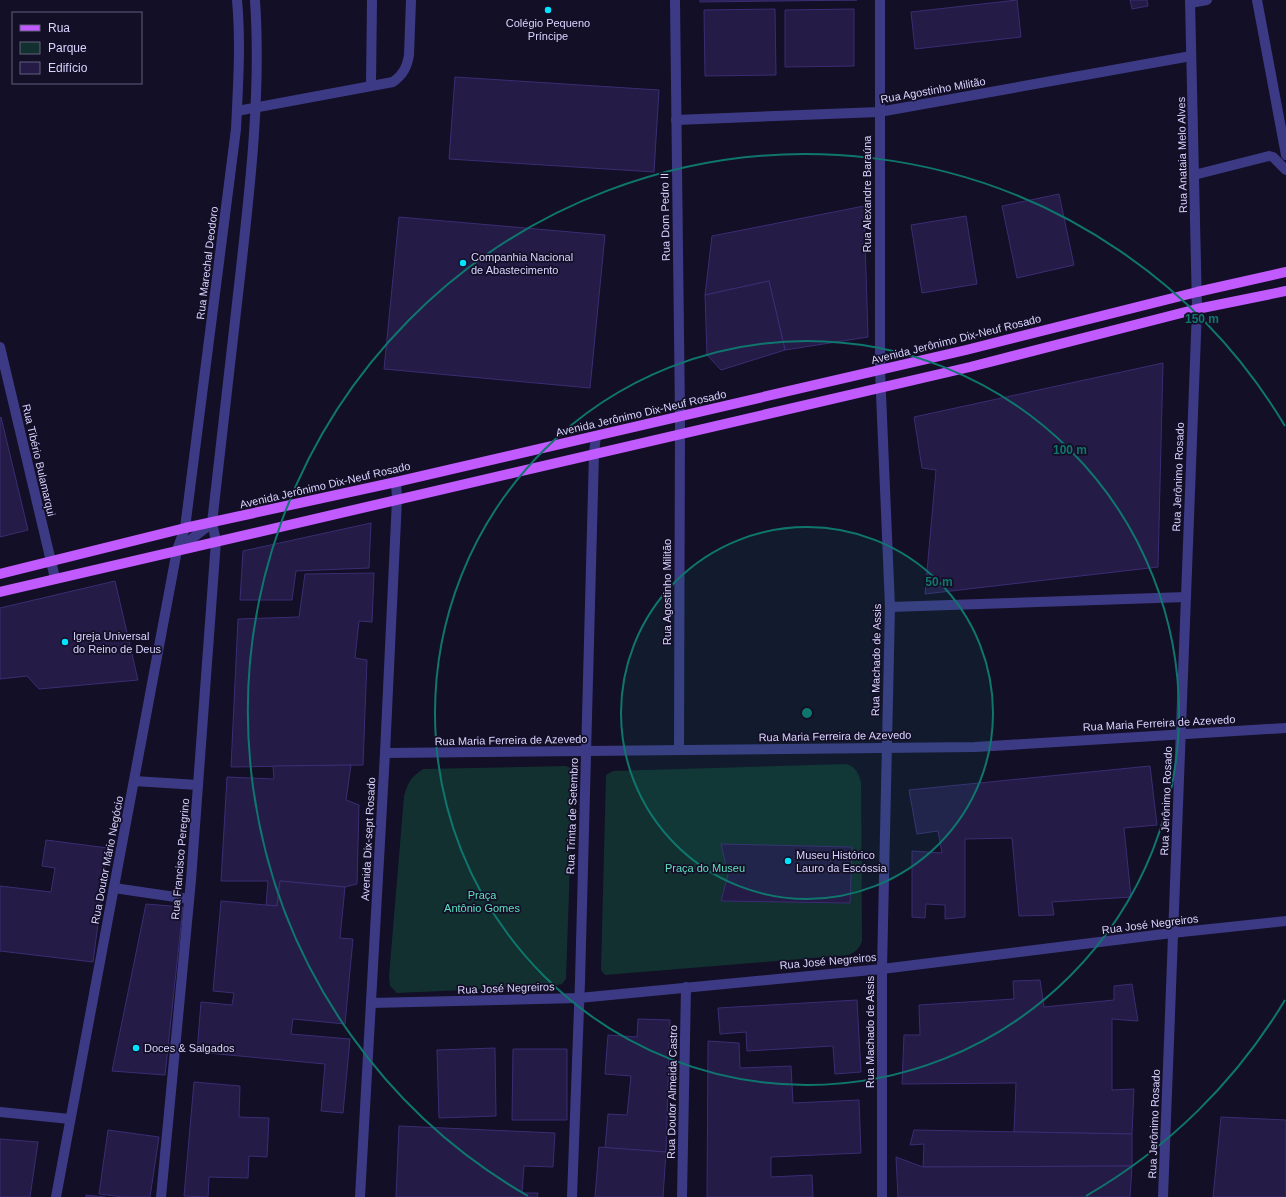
<svg xmlns="http://www.w3.org/2000/svg" width="1286" height="1197" viewBox="0 0 1286 1197" font-family="Helvetica,sans-serif">
  <style>
    .green { fill: #12302f }
    .building { fill: #241b47; stroke: #3b2d73 }
    .lines { fill: none; stroke-linecap: round; stroke-linejoin: round }
    .minor { stroke: #3d3a85; stroke-width: 10 }
    .major { stroke: #c25bff; stroke-width: 10 }
    .ring { fill: none; stroke: #0f766e; stroke-width: 2 }
    .poi-dot { fill: #00e5ff; stroke: #130f26; stroke-width: 1.5 }
    .labels { text-anchor: middle; dominant-baseline: central; stroke-width: 3.5; stroke-linejoin: round; paint-order: stroke }
    .poi-label { font-size: 11px; fill: #d9d4ff; stroke: #130f26; text-anchor: start }
    .street-label { font-size: 11px; fill: #d9d4ff; stroke: #130f26 }
    .park-label { font-size: 11px; fill: #5fe0c0; stroke: #130f26 }
    .centre { fill: #0f766e; stroke: #130f26; stroke-width: 2 }
    .ring-label { font-size: 12px; text-anchor: middle; font-weight: bold; fill: #0f766e; stroke: #130f26; stroke-width: 3.5; stroke-linejoin: round; paint-order: stroke }
  </style>
  <rect width="100%" height="100%" fill="#130f26"/>
  <g class="green">
    <path d="M846 764C856 767 858 772 861 782L862 941C860 948 855 952 849 955L605 975 601 970 606 775 613 771Z"/>
    <path d="M566 766 572 769 573 776 566 979 562 984 553 986 397 993 390 986 389 976 404 796C408 782 411 777 423 769Z"/>
  </g>
  <g class="building">
    <polygon points="700,0 857,0 700,2"/>
    <polygon points="1017,0 1021,37 915,49 911,12"/>
    <polygon points="1130,0 1147,0 1148,6 1132,9"/>
    <polygon points="775,9 776,75 705,76 704,10"/>
    <polygon points="854,9 854,66 785,67 785,10"/>
    <polygon points="455,77 659,90 654,172 449,159"/>
    <polygon points="1059,194 1074,265 1017,278 1002,206"/>
    <polygon points="864,206 868,337 785,350 769,281 705,295 712,236"/>
    <polygon points="966,216 977,284 922,293 911,225"/>
    <polygon points="399,217 605,235 590,388 384,369"/>
    <polygon points="769,281 785,350 721,370 707,355 705,295"/>
    <polygon points="1163,363 1158,567 925,594 936,470 922,468 914,417"/>
    <polygon points="1,417 28,530 0,537 0,418"/>
    <polygon points="371,523 369,568 296,571 292,600 240,600 243,551"/>
    <polygon points="374,573 372,622 359,621 355,658 367,660 363,765 231,767 238,619 299,617 305,574"/>
    <polygon points="115,581 138,680 39,689 27,676 0,679 0,608"/>
    <polygon points="351,765 346,800 359,805 357,884 345,887 280,881 277,906 266,905 268,881 221,881 227,777 274,779 273,766"/>
    <polygon points="1150,766 1157,825 1124,828 1131,897 1052,902 1054,915 1019,916 1012,838 965,839 965,917 945,919 945,905 926,904 925,918 912,917 912,851 942,853 938,831 917,834 909,790"/>
    <polygon points="46,840 108,848 93,962 0,951 0,886 51,892 55,868 42,866"/>
    <polygon points="721,844 852,847 850,903 721,901 728,875"/>
    <polygon points="280,881 345,887 340,938 353,939 345,1024 293,1019 291,1034 350,1039 343,1113 321,1111 325,1064 197,1052 201,1002 232,1005 234,993 213,991 221,901 277,906"/>
    <polygon points="146,904 183,907 165,1075 112,1071"/>
    <polygon points="1040,980 1044,1007 1114,1000 1114,986 1132,984 1138,1021 1112,1019 1112,1090 1134,1089 1132,1134 1014,1132 1016,1083 902,1084 904,1035 920,1035 919,1005 1014,999 1013,981"/>
    <polygon points="857,1000 861,1072 835,1074 833,1046 747,1051 746,1032 720,1034 718,1008"/>
    <polygon points="638,1019 670,1020 666,1152 605,1148 608,1114 627,1115 631,1076 605,1074 608,1035 637,1037"/>
    <polygon points="708,1041 739,1043 740,1068 791,1066 793,1103 859,1100 861,1153 771,1157 771,1177 812,1175 813,1197 707,1197"/>
    <polygon points="495,1048 496,1116 439,1118 437,1050"/>
    <polygon points="513,1049 567,1049 567,1120 512,1120"/>
    <polygon points="194,1082 240,1086 239,1117 269,1118 267,1157 249,1156 248,1178 209,1177 208,1197 184,1196"/>
    <polygon points="1221,1117 1286,1120 1286,1197 1213,1197"/>
    <polygon points="399,1126 555,1133 553,1167 524,1166 522,1193 538,1193 537,1197 396,1197"/>
    <polygon points="108,1130 159,1137 150,1197 123,1197 99,1194"/>
    <polygon points="914,1130 1132,1134 1132,1166 923,1167 924,1144 910,1145"/>
    <polygon points="0,1139 38,1142 30,1197 0,1197"/>
    <polygon points="599,1147 666,1152 663,1197 595,1197"/>
    <polygon points="896,1157 923,1167 1132,1166 1130,1197 898,1197"/>
    <polygon points="86,1195 105,1197 86,1197"/>
  </g>
  <g class="lines">
    <g class="minor">
      <polyline points="675,0 680,416 679,750"/>
      <polyline points="880,0 880,370 890,607 882,969 882,1197"/>
      <polyline points="1257,0 1286,155"/>
      <polyline points="1190,3 1207,0"/>
      <polyline points="371,85 372,0"/>
      <path d="M237 111 393 82C403 75 407 67 409 55L411 0"/>
      <polyline points="676,120 879,112 1191,56"/>
      <polyline points="1194,175 1269,156 1273,157 1286,170"/>
      <polyline points="0,347 55,578"/>
      <polyline points="177,550 212,523"/>
      <polyline points="890,607 1186,597"/>
      <polyline points="385,753 975,747 1286,728"/>
      <polyline points="134,781 198,785"/>
      <polyline points="114,888 189,899"/>
      <polyline points="371,1003 579,998 882,969 1172,933 1286,921"/>
      <polyline points="0,1112 70,1119"/>
      <path d="M56 1197 177 550 185 528 236 129C238 86 241 43 237 0"/>
      <path d="M161 1197 191 880 216 541 212 523C222 438 231 353 241 268 251 179 261 89 255 0"/>
      <polyline points="360,1197 385,753 397,499 396,482"/>
      <polyline points="572,1197 580,981 594,453 596,436"/>
      <polyline points="682,1197 686,987"/>
      <polyline points="1163,1197 1197,309 1190,0"/>
    </g>
    <g class="major">
      <polyline points="0,574 185,528 396,482 966,350 1197,292 1286,272"/>
      <polyline points="0,592 970,367 1197,309 1286,291"/>
    </g>
  </g>
  <circle cx="807" cy="713" r="186" fill="#0f766e" fill-opacity=".12"/>
  <g class="ring">
    <circle cx="807" cy="713" r="186"/>
    <circle cx="807" cy="713" r="372"/>
    <path d="M1285 1000A558 558 0 0 1 1086 1196M528 1196A558 558 0 1 1 1285 426"/>
  </g>
  <g class="poi-dot">
    <circle cx="548" cy="10" r="4"/>
    <circle cx="463" cy="263" r="4"/>
    <circle cx="65" cy="642" r="4"/>
    <circle cx="788" cy="861" r="4"/>
    <circle cx="136" cy="1048" r="4"/>
  </g>
  <g class="labels">
    <g class="poi-label">
      <text x="548" y="23" text-anchor="middle">Colégio Pequeno<tspan x="548" dy="13">Príncipe</tspan></text>
      <text x="471" y="257">Companhia Nacional<tspan x="471" dy="13">de Abastecimento</tspan></text>
      <text x="73" y="636">Igreja Universal<tspan x="73" dy="13">do Reino de Deus</tspan></text>
      <text x="796" y="855">Museu Histórico<tspan x="796" dy="13">Lauro da Escóssia</tspan></text>
      <text x="144" y="1048">Doces &amp; Salgados</text>
    </g>
    <g class="street-label">
      <text transform="translate(933 90) rotate(-10)">Rua Agostinho Militão</text>
      <text transform="translate(1182 155) rotate(-91)">Rua Anataia Melo Alves</text>
      <text transform="translate(867 194) rotate(-90)">Rua Alexandre Baraúna</text>
      <text transform="translate(665 217) rotate(-91)">Rua Dom Pedro II</text>
      <text transform="translate(207 263) rotate(-83)">Rua Marechal Deodoro</text>
      <text transform="translate(956 339) rotate(-14)">Avenida Jerônimo Dix-Neuf Rosado</text>
      <text transform="translate(641 413) rotate(-13)">Avenida Jerônimo Dix-Neuf Rosado</text>
      <text transform="translate(39 460) rotate(77)">Rua Tibério Bulamarqui</text>
      <text transform="translate(1178 477) rotate(-88)">Rua Jerônimo Rosado</text>
      <text transform="translate(325 485) rotate(-13)">Avenida Jerônimo Dix-Neuf Rosado</text>
      <text transform="translate(667 592) rotate(-90)">Rua Agostinho Militão</text>
      <text transform="translate(876 660) rotate(-89)">Rua Machado de Assis</text>
      <text transform="translate(1159 723) rotate(-3)">Rua Maria Ferreira de Azevedo</text>
      <text transform="translate(835 736) rotate(-1)">Rua Maria Ferreira de Azevedo</text>
      <text transform="translate(511 740) rotate(-1)">Rua Maria Ferreira de Azevedo</text>
      <text transform="translate(1166 801) rotate(-88)">Rua Jerônimo Rosado</text>
      <text transform="translate(572 816) rotate(-88)">Rua Trinta de Setembro</text>
      <text transform="translate(368 839) rotate(-87)">Avenida Dix-sept Rosado</text>
      <text transform="translate(180 859) rotate(-85)">Rua Francisco Peregrino</text>
      <text transform="translate(107 860) rotate(-79)">Rua Doutor Mário Negócio</text>
      <text transform="translate(1150 924) rotate(-7)">Rua José Negreiros</text>
      <text transform="translate(828 961) rotate(-5)">Rua José Negreiros</text>
      <text transform="translate(506 988) rotate(-2)">Rua José Negreiros</text>
      <text transform="translate(870 1032) rotate(-90)">Rua Machado de Assis</text>
      <text transform="translate(672 1092) rotate(-89)">Rua Doutor Almeida Castro</text>
      <text transform="translate(1154 1124) rotate(-88)">Rua Jerônimo Rosado</text>
    </g>
    <g class="park-label">
      <text x="705" y="868">Praça do Museu</text>
      <text x="482" y="895">Praça<tspan x="482" dy="13">Antônio Gomes</tspan></text>
    </g>
  </g>
  <circle cx="807" cy="713" r="6" class="centre"/>
  <g class="ring-label">
    <text x="1202" y="323">150 m</text>
    <text x="1070" y="454">100 m</text>
    <text x="939" y="586">50 m</text>
  </g>
  <rect x="12" y="12" width="130" height="72" fill="#130f26" stroke="#625e7d"/>
  <rect x="20" y="25" width="20" height="6" fill="#c25bff" stroke="#625e7d"/>
  <text x="48" y="32" font-size="12" fill="#d9d4ff">Rua</text>
  <rect x="20" y="42" width="20" height="12" fill="#12302f" stroke="#625e7d"/>
  <text x="48" y="52" font-size="12" fill="#d9d4ff">Parque</text>
  <rect x="20" y="62" width="20" height="12" fill="#241b47" stroke="#625e7d"/>
  <text x="48" y="72" font-size="12" fill="#d9d4ff">Edifício</text>
</svg>
